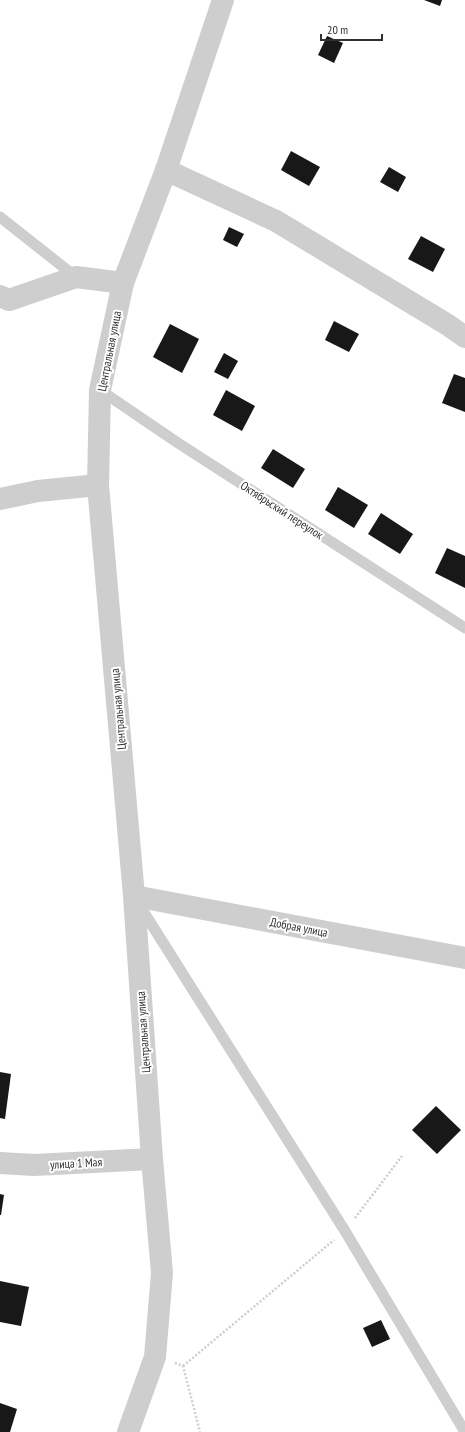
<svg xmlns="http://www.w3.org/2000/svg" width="465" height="1432" viewBox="0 0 465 1432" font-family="'PT Sans Narrow',sans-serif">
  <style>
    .building { fill: #181818 }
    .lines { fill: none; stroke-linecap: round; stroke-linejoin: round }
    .path { stroke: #cecece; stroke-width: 2.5; stroke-dasharray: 2 2; stroke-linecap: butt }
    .service { stroke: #cecece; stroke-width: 11 }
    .minor { stroke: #cecece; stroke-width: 22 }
    .tertiary { stroke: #cecece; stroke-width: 22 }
    .labels { text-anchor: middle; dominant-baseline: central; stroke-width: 4; stroke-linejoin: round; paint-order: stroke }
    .street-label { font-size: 12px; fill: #313131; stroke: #fff }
  </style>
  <rect width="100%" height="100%" fill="#fff"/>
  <g class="building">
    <polygon points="424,0 442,0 440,6"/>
    <polygon points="327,36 343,43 334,63 318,55"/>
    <polygon points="291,151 320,167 309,186 281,170"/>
    <polygon points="389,167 406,177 398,192 380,182"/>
    <polygon points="229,227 244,234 237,247 223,240"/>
    <polygon points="421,236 445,249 433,272 408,259"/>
    <polygon points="334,321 359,334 349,352 325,340"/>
    <polygon points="170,324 199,339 182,373 153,357"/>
    <polygon points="224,353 238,361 228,379 214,372"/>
    <polygon points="454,374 465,378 465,412 442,403"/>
    <polygon points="226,390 255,406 242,431 213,415"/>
    <polygon points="273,449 305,469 293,488 261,468"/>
    <polygon points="338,487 368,505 354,528 325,510"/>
    <polygon points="381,513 413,534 400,554 368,534"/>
    <polygon points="447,548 465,556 465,588 435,573"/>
    <polygon points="0,1072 11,1074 5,1119 0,1118"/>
    <polygon points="436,1106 461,1130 437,1154 412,1130"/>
    <polygon points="0,1194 4,1195 1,1215 0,1215"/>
    <polygon points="0,1281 29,1287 21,1326 0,1322"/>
    <polygon points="381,1320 390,1339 372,1347 363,1328"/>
    <polygon points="0,1403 17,1409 10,1432 0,1432"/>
  </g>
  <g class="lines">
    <g class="path">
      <polyline points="355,1218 402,1156"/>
      <polyline points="175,1363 183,1366 200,1432"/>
      <polyline points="183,1366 334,1240"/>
    </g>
    <g class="service">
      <polyline points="0,217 76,277"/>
      <polyline points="100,390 178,443 465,628"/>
      <polyline points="138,903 345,1231 465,1432"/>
    </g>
    <g class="minor">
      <polyline points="166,170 276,221 448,325 465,337"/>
      <polyline points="0,296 9,300 76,277 123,283"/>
      <polyline points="0,499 38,491 98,485"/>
      <polyline points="134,896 465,958"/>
      <polyline points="0,1163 34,1165 152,1159"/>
    </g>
    <polyline class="tertiary" points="128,1432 155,1357 162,1273 152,1159 134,896 98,485 100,390 123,283 166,170 223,0"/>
  </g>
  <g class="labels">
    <g class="street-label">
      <text transform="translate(109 351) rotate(-79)">Центральная улица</text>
      <text transform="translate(282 510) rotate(33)">Октябрьский переулок</text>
      <text transform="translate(118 709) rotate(-95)">Центральная улица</text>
      <text transform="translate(299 927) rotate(11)">Добрая улица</text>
      <text transform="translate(143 1032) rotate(-94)">Центральная улица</text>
      <text transform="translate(76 1163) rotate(-3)">улица 1 Мая</text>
    </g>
  </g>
  <path d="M321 34v6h61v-6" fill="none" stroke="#313131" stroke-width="2"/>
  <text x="327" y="34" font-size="12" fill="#313131" stroke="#ffffff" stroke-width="3" paint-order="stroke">20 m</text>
</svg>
